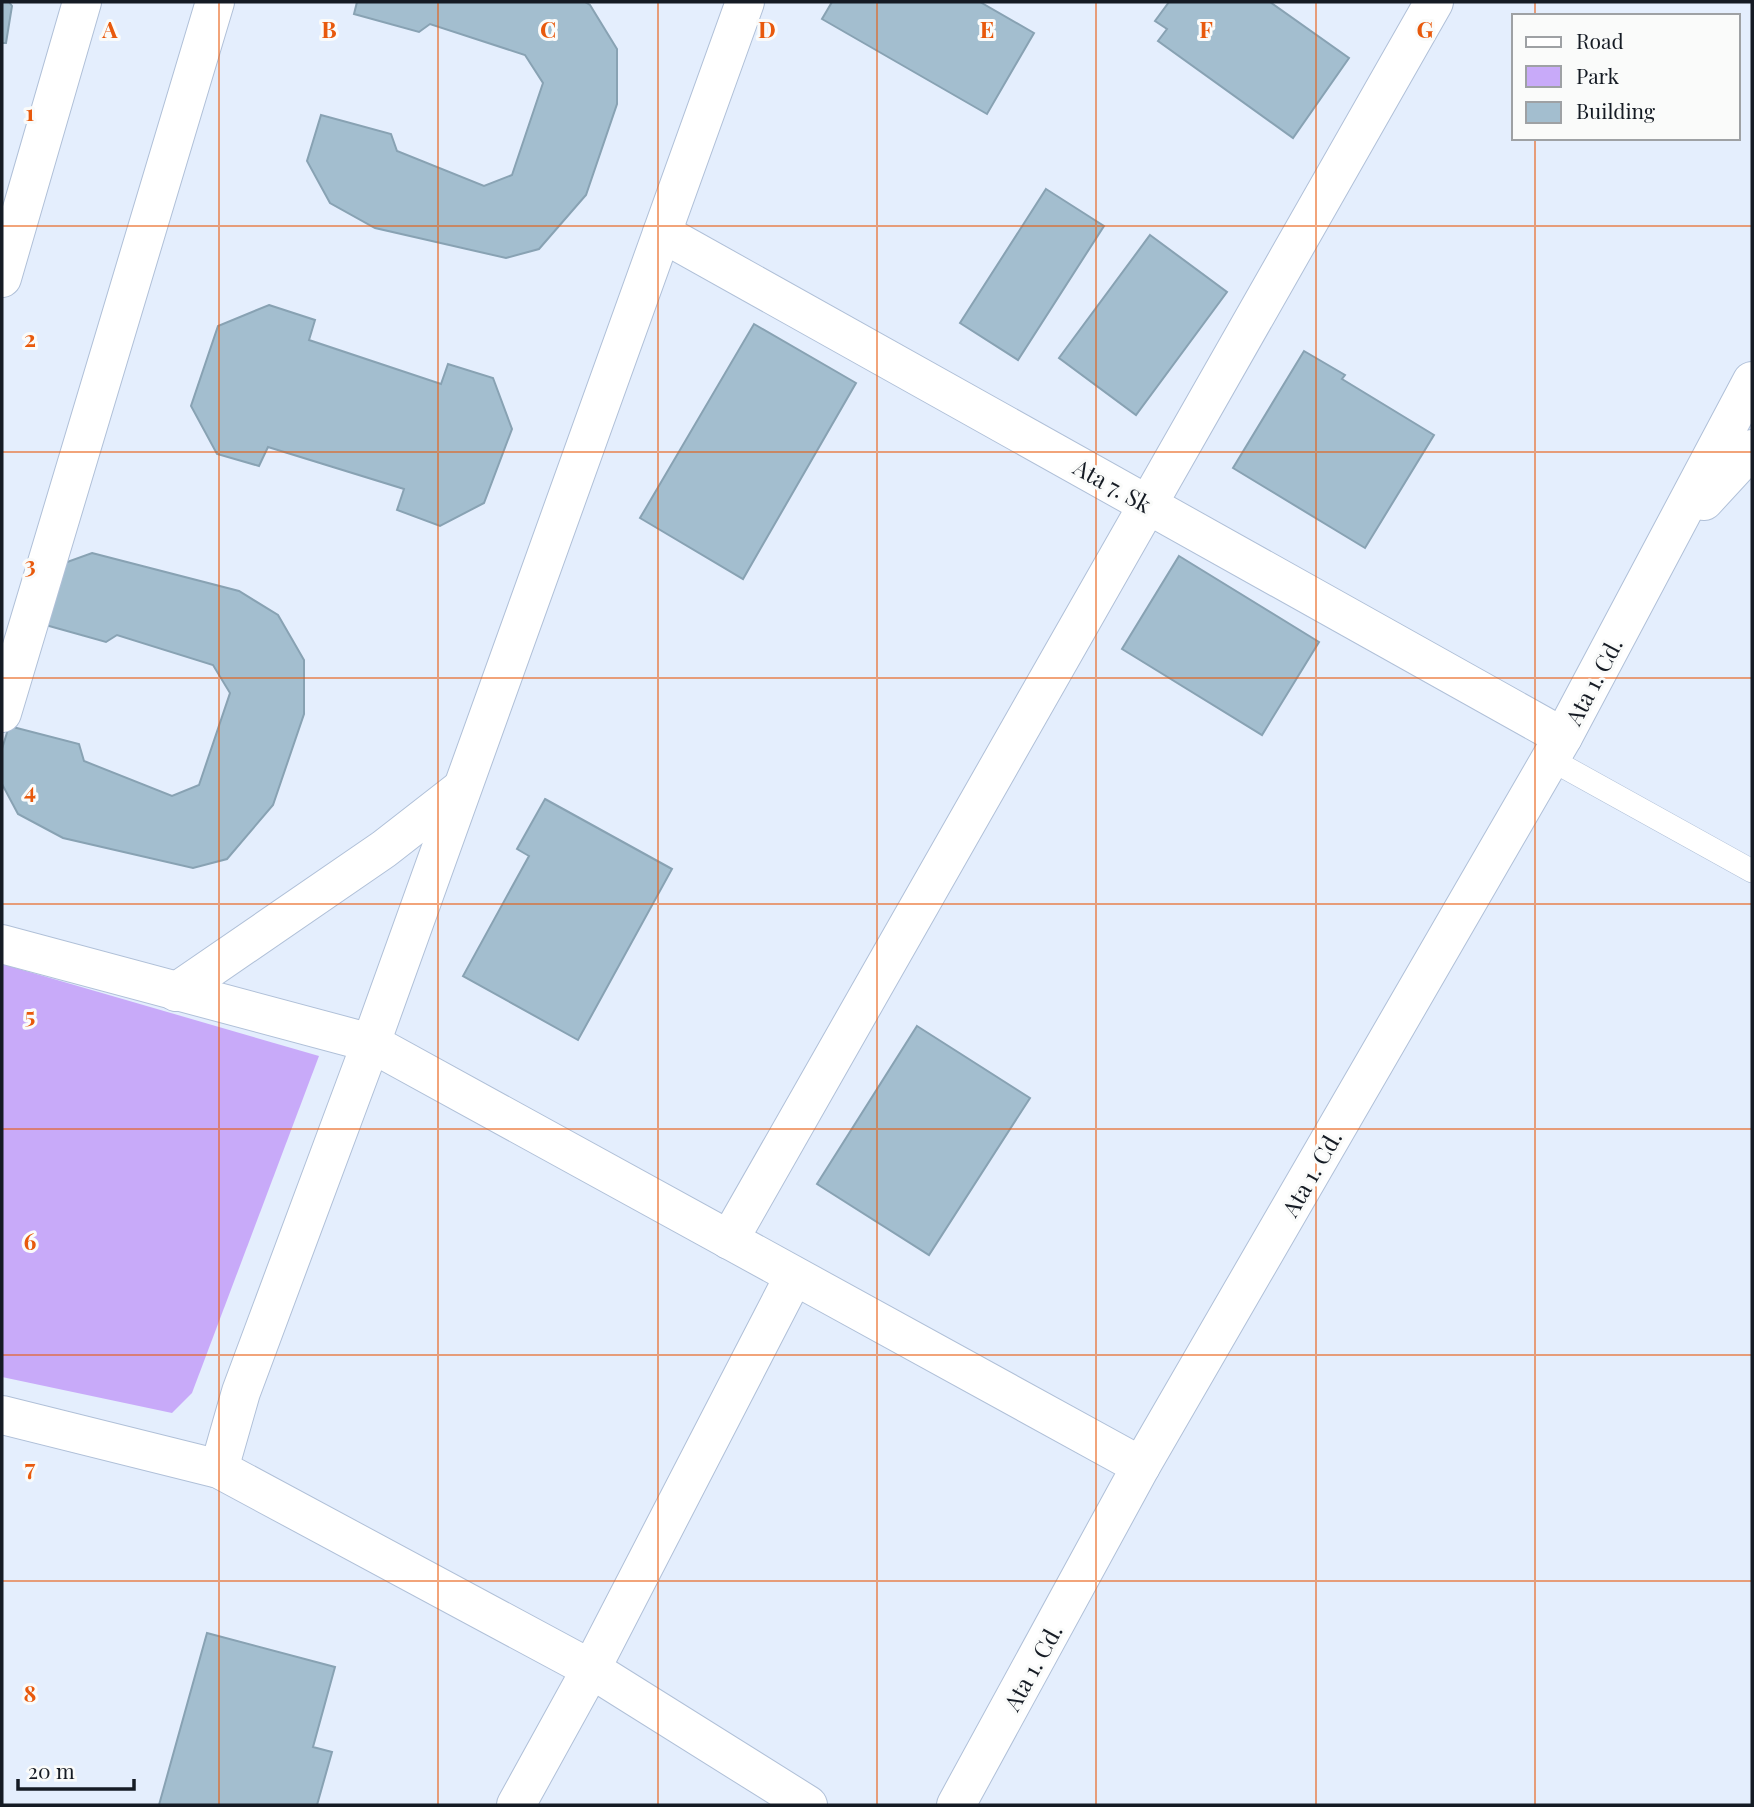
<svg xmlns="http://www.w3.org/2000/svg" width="1754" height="1807" viewBox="0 0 1754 1807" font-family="'Playfair Display',serif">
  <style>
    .green { fill: #c8aaf9 }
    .building { fill: #a3becf; stroke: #88a2b3; stroke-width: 2 }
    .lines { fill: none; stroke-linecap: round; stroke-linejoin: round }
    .service-casing { stroke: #b0c0d8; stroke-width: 24 }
    .minor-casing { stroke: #b0c0d8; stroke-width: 40 }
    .tertiary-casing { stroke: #b0c0d8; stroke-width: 40 }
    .service { stroke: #fff; stroke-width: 23 }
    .minor { stroke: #fff; stroke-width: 38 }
    .tertiary { stroke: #fff; stroke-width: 38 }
    .grid { fill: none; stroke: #e8590c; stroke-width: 2; stroke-opacity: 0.55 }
    .labels { text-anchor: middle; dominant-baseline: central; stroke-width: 6; stroke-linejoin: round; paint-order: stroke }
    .street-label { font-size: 23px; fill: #151b24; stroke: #fafbfa }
    .grid-label { font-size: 23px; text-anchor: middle; font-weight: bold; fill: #e8590c; stroke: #fafbfa; stroke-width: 6; stroke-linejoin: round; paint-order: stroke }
  </style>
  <rect width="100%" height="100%" fill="#e4eefd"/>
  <polygon class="green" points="2,964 319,1056 192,1393 172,1413 2,1377"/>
  <g class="building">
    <polygon points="2,2 9,2 12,6 6,43 2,43"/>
    <polygon points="357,2 585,2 590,5 617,49 617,104 586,195 539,249 506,258 375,228 330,203 307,161 321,115 391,134 397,151 484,186 512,175 543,83 525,55 430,24 419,32 354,14"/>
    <polygon points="832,2 980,2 1034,33 987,114 822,19"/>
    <polygon points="1169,2 1270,2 1349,58 1293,138 1158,41 1167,29 1155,21"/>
    <polygon points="1046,189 1104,226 1018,360 960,323"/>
    <polygon points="1150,235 1227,292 1136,415 1059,358"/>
    <polygon points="269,305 315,320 309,340 441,384 448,364 493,378 512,429 484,503 440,526 397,510 404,489 268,447 259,466 217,454 191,406 218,326"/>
    <polygon points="754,324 856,383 743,579 640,518"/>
    <polygon points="1304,351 1345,375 1342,379 1434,435 1365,548 1233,468"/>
    <polygon points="92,553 239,591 278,615 304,660 304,714 273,805 227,859 193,868 63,838 18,814 2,784 2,749 9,726 79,744 84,761 172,796 199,785 230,693 213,665 117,635 106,642 42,624 56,566"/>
    <polygon points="1179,556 1319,642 1262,735 1122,649"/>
    <polygon points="545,799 672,869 578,1040 463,976 529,856 517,849"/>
    <polygon points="917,1026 1030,1098 929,1255 817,1184"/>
    <polygon points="207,1633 335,1667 313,1747 332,1752 317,1805 159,1805"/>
  </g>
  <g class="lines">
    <defs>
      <polyline id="service" points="1550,759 1752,871"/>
      <g id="minor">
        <polyline points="662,233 1563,737"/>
        <polyline points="2,278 82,2"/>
        <polyline points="2,713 215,2"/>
        <polyline points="2,944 371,1043 1141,1466"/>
        <polyline points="176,992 384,849 461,789"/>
        <polyline points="729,1240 1434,2"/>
        <polyline points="2,1415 219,1469 591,1669 808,1805"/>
        <polyline points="219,1469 241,1392 371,1043 745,2"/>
        <polyline points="516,1805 591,1669 794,1276"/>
      </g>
      <g id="tertiary">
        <polyline points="1704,501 1752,449"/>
        <polyline points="956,1805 1141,1466 1563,737 1752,381"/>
      </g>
    </defs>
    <use href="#service" class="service-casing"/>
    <use href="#minor" class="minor-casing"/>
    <use href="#tertiary" class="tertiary-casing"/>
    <use href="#service" class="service"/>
    <use href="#minor" class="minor"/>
    <use href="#tertiary" class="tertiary"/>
  </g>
  <path class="grid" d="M219 2V1805M438 2V1805M658 2V1805M877 2V1805M1096 2V1805M1316 2V1805M1535 2V16M1535 138V1805M2 226H1752M2 452H1752M2 678H1752M2 904H1752M2 1129H1752M2 1355H1752M2 1581H1752"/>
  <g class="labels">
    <g class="street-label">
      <text transform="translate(1113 485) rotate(29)">Ata 7. Sk</text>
      <text transform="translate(1593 681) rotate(-62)">Ata 1. Cd.</text>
      <text transform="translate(1311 1173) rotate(-60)">Ata 1. Cd.</text>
      <text transform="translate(1032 1667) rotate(-61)">Ata 1. Cd.</text>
    </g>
  </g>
  <g class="grid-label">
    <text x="110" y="38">A</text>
    <text x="329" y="38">B</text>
    <text x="548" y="38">C</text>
    <text x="767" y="38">D</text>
    <text x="987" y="38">E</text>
    <text x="1206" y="38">F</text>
    <text x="1425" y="38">G</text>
    <text x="30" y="121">1</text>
    <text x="30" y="347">2</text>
    <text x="30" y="573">3</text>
    <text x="30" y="799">4</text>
    <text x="30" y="1024">5</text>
    <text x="30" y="1250">6</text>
    <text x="30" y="1476">7</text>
    <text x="30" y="1702">8</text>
  </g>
  <rect width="1754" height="1807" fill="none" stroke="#151b24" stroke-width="7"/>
  <rect x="1512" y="14" width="228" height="126" fill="#fafbfa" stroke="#9ea1a4" stroke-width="2"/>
  <rect x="1526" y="37" width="35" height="10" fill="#ffffff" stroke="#9ea1a4" stroke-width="2"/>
  <text x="1576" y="49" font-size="21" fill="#151b24">Road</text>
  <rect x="1526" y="66" width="35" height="21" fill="#c8aaf9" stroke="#9ea1a4" stroke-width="2"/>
  <text x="1576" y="84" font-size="21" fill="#151b24">Park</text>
  <rect x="1526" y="102" width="35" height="21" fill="#a3becf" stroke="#9ea1a4" stroke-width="2"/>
  <text x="1576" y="119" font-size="21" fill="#151b24">Building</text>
  <path d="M18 1779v10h116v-10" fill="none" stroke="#151b24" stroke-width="3.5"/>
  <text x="28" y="1779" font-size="21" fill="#151b24" stroke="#fafbfa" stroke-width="5" paint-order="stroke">20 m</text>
</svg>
